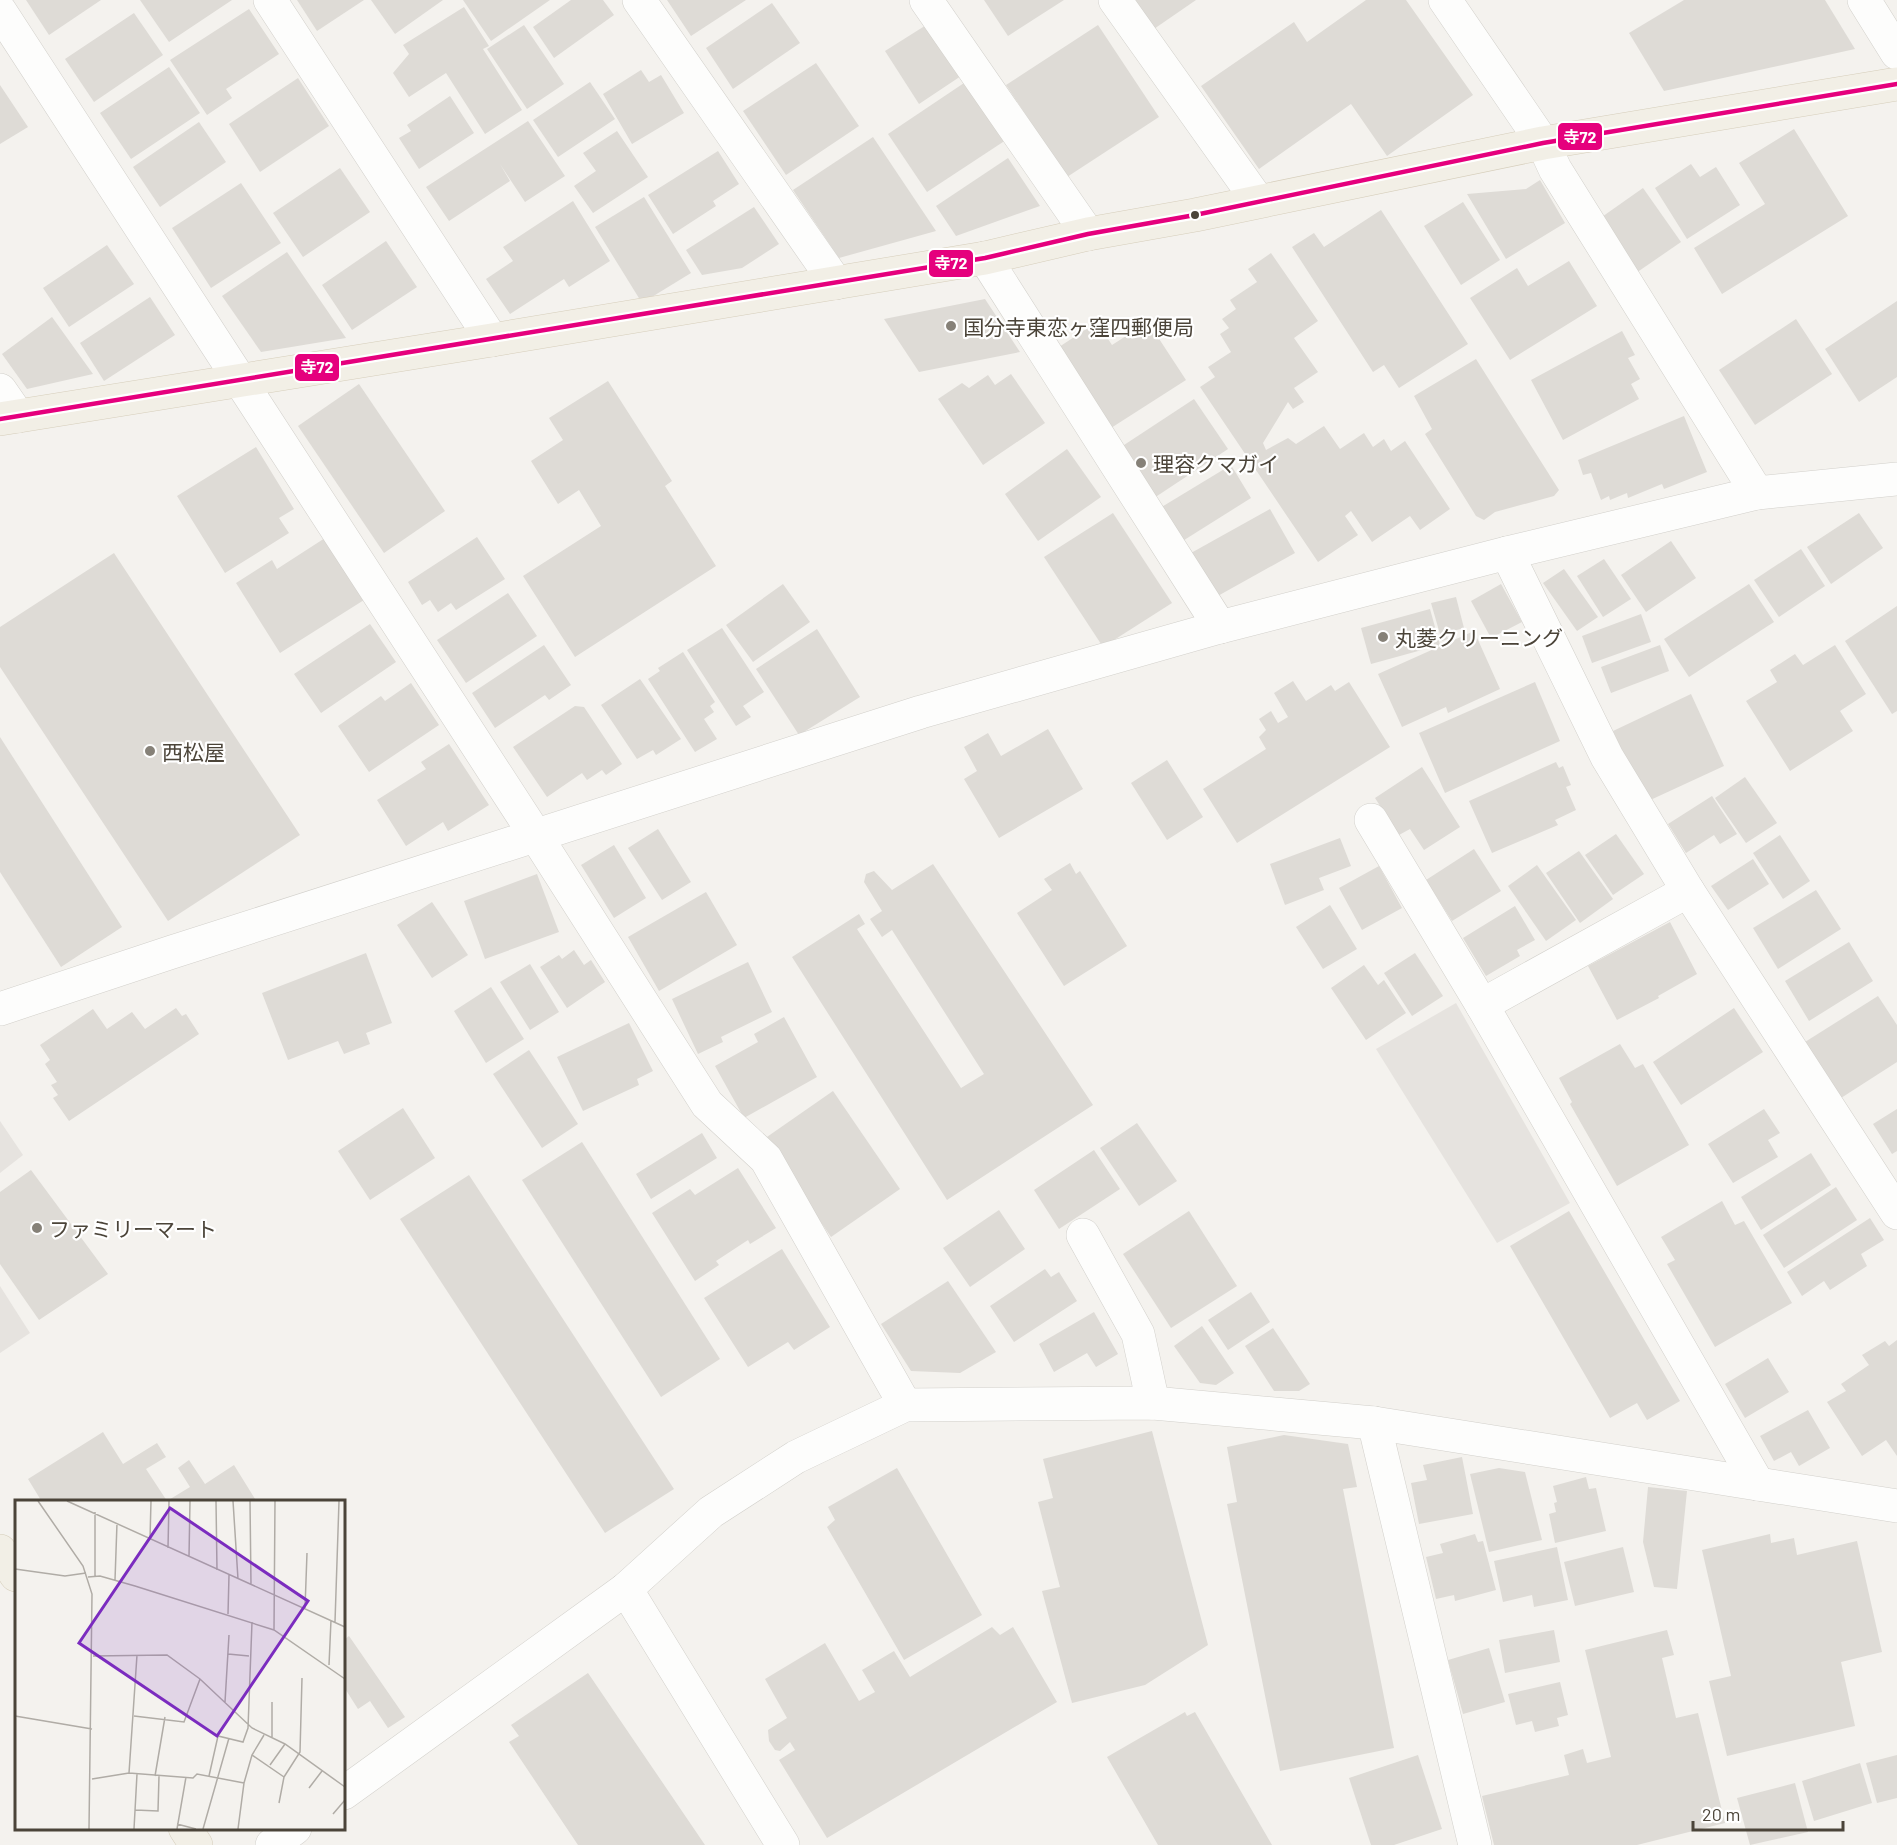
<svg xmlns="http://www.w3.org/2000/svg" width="1897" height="1845" viewBox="0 0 1897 1845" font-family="Barlow,'Noto Sans JP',sans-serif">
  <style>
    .parking { fill: #e6e3df }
    .building { fill: #dedbd6 }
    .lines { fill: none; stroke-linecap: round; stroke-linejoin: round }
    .minor-casing { stroke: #d2d0cb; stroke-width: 34 }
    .major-casing { stroke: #d6cebb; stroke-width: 34 }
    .minor { stroke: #fdfdfc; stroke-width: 33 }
    .major { stroke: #f2efe6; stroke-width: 33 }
    .bus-1-casing { stroke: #fff; stroke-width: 9 }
    .bus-1 { stroke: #e5007d; stroke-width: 4.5 }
    .bus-dot { fill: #4b4439; stroke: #fff; stroke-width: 2 }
    .poi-dot { fill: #868178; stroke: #fff; stroke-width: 2 }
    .labels { text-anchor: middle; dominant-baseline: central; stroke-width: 4.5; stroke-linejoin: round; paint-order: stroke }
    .poi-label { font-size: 21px; fill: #4b4439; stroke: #fff; text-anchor: start }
    .inset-road { fill: none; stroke: #b0aca6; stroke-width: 1.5 }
    .view { fill: #7b2cbf; fill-opacity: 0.15; stroke: #7b2cbf; stroke-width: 3 }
    .inset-edge { fill: none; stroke: #4b4439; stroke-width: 3 }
    .line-badge { stroke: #fff; stroke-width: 2 }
    .badge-label { font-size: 16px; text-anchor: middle; font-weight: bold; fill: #fff }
  </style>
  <rect width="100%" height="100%" fill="#f4f2ee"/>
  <g class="parking">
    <polygon points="1456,1003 1570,1203 1497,1243 1376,1049"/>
    <polygon points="0,1121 23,1155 0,1173"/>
    <polygon points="0,1286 30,1333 0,1353"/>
  </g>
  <g class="building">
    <polygon points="26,0 101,0 49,35"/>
    <polygon points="140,0 232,0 169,42"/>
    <polygon points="297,0 364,0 317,31"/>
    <polygon points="371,0 443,0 395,34"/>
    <polygon points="463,0 550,0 491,41"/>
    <polygon points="571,0 603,0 614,15 554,58 533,27"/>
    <polygon points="667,0 746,0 691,36"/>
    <polygon points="984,0 1064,0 1008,36"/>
    <polygon points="1130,0 1196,0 1151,31"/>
    <polygon points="1366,0 1406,0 1473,95 1387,156 1351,104 1259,169 1201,86 1294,22 1307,42"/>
    <polygon points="1684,0 1825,0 1855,49 1664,91 1629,33"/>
    <polygon points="772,3 800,43 733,89 706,48"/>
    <polygon points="464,7 489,46 483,49 522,110 485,134 446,73 409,97 393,73 409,54 403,45"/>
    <polygon points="249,9 279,54 226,89 232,98 207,115 170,60"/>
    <polygon points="134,13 163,55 94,102 65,59"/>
    <polygon points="931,22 964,74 919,104 885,51"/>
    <polygon points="524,25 564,84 527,109 487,49"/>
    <polygon points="1098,25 1159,117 1067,177 1006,85"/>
    <polygon points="816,63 859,126 786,175 743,111"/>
    <polygon points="169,67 200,113 131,159 100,113"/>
    <polygon points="641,70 649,82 661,75 684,113 632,144 603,94"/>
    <polygon points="298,78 329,126 260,172 229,124"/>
    <polygon points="967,81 1006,140 927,192 888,134"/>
    <polygon points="590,82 615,119 558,157 533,120"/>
    <polygon points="0,85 28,127 0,144"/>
    <polygon points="450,96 474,133 419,169 399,138 411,131 407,125"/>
    <polygon points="528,121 565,176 525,202 500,164 510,181 449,221 426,187"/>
    <polygon points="199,122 226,162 160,207 133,167"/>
    <polygon points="1794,129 1848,216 1722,294 1694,248 1765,204 1739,163"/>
    <polygon points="617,131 648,177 593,213 574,186 596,171 583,153"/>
    <polygon points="873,137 936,231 839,258 793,190"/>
    <polygon points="718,151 739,184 713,201 716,206 673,234 648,195"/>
    <polygon points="1008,158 1040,206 956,236 936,206"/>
    <polygon points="1691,164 1700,177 1716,167 1740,205 1687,239 1655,188"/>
    <polygon points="340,168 370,212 303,257 273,213"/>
    <polygon points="1540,180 1565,223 1506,259 1467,194 1526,189"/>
    <polygon points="241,183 281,243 211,288 172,228"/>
    <polygon points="1643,188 1681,242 1636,273 1599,219"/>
    <polygon points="644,197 691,273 642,303 595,227"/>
    <polygon points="573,201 610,261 569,287 564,279 510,314 486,279 513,261 503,247"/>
    <polygon points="1463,202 1500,260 1461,285 1424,226"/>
    <polygon points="754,207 779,244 742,268 702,275 686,250"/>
    <polygon points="1381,210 1468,344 1399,388 1384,365 1373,372 1292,247 1314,233 1324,247"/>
    <polygon points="386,241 417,287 352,330 322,285"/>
    <polygon points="107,245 134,284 69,327 43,288"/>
    <polygon points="287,252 346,338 261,352 222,296"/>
    <polygon points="1271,253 1318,321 1294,338 1318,372 1294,388 1304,402 1293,409 1288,402 1263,443 1266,450 1288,438 1296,444 1324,426 1340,449 1364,433 1373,447 1384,439 1391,451 1405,441 1450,509 1420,530 1410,516 1372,542 1351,511 1345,516 1358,535 1318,562 1200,387 1215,377 1208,367 1231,352 1220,334 1229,328 1222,319 1236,309 1230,300 1257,282 1248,269"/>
    <polygon points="1569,261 1597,306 1510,360 1470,298 1517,268 1528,286"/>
    <polygon points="150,297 175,335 104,381 80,343"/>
    <polygon points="985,299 1020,352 919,372 884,319"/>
    <polygon points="1897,301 1897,377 1859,402 1825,349"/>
    <polygon points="52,317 93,374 27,389 2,354"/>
    <polygon points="1796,319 1832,374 1755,425 1719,370"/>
    <polygon points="1097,322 1112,345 1148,322 1186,380 1111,428 1059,347"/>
    <polygon points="1622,331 1635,355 1628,358 1640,379 1631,384 1639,399 1563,440 1531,380"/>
    <polygon points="1476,359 1559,490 1554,496 1495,512 1484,520 1476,516 1425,434 1432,429 1414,396"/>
    <polygon points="1011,374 1045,423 983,465 938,399 962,383 969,388 988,375 995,385"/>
    <polygon points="608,381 672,481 665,486 716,566 575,657 523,576 601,526 579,490 558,504 531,461 563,440 549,418"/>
    <polygon points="359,384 445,511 384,553 298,426"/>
    <polygon points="1194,399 1228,449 1154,498 1121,447"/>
    <polygon points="1684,416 1707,472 1664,489 1662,484 1628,498 1627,493 1610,500 1609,496 1601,500 1591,473 1583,475 1578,460"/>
    <polygon points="256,447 294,509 279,518 289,533 225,573 177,496"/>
    <polygon points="1067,449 1101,497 1038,541 1005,494"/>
    <polygon points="1231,465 1251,498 1181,542 1160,508"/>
    <polygon points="1270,509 1295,553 1216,597 1191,553"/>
    <polygon points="1113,513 1172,603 1103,647 1044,557"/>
    <polygon points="1859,513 1883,548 1831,584 1807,547"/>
    <polygon points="477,537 505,579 456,610 451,603 438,612 430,600 422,605 408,582"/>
    <polygon points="325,538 364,600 280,653 236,583 272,560 277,569"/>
    <polygon points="1671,541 1696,578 1646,612 1621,575"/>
    <polygon points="1801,549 1825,586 1779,617 1754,580"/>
    <polygon points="114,553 300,835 168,921 0,667 0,627"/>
    <polygon points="1604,559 1631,599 1603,617 1577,576"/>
    <polygon points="1564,569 1598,617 1577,631 1543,583"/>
    <polygon points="783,584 810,622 753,662 726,625"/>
    <polygon points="1501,584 1522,622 1491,638 1471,601"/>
    <polygon points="1749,584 1774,622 1689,677 1664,639"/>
    <polygon points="508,593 537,636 466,683 437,640"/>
    <polygon points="1456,597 1464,628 1446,633 1448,639 1442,641 1431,603"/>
    <polygon points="1897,606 1897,711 1892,714 1845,641"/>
    <polygon points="1430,609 1440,645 1371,664 1361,628"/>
    <polygon points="1641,614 1651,642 1592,663 1582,636"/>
    <polygon points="370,624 396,662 321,713 294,674"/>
    <polygon points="722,628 764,692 743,706 751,717 736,726 687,650"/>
    <polygon points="817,629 860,697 799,735 756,669"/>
    <polygon points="1474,631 1500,689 1448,713 1446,707 1402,727 1378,674"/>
    <polygon points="544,645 571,685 549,700 545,695 495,728 472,693"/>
    <polygon points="1660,645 1669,671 1611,693 1601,667"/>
    <polygon points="1835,645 1866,694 1840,711 1853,731 1790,771 1746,701 1777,682 1770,670 1795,654 1803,665"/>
    <polygon points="683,652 715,702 710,706 714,712 704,719 717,739 695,752 648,679 660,671 658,668"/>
    <polygon points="640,679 681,739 656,755 653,750 637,759 601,705"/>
    <polygon points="1293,681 1306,701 1331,685 1335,691 1349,682 1390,747 1237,843 1203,789 1266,749 1259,737 1266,730 1259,719 1271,711 1278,723 1288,717 1274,693"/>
    <polygon points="1535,682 1560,741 1445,793 1419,733"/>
    <polygon points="411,683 439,725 369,772 338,726 381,696 385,701"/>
    <polygon points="1691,694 1724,766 1646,802 1613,731"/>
    <polygon points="575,706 584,707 622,764 606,775 602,770 587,780 582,773 547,797 513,747"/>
    <polygon points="1048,729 1083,789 999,838 964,779 977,771 964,747 988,733 1001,756"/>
    <polygon points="0,737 122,927 61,967 0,872"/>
    <polygon points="449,744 489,805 448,831 443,822 406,846 377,800 426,769 421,762"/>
    <polygon points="1167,760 1203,817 1167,840 1131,783"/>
    <polygon points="1556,762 1559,768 1563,766 1571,785 1566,787 1576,810 1555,820 1558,825 1492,853 1469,801"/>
    <polygon points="1422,767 1460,827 1424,850 1410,829 1399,835 1375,798"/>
    <polygon points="1745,777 1777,823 1746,843 1715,798"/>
    <polygon points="1712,796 1737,834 1720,844 1714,835 1686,853 1668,824"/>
    <polygon points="658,829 691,882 662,900 628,848"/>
    <polygon points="1616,834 1644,874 1613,895 1585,855"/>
    <polygon points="1780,835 1810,881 1783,899 1753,853"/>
    <polygon points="1340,838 1351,866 1319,878 1324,890 1285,905 1270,864"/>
    <polygon points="614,845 646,898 614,918 581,865"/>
    <polygon points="1474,849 1501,891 1452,921 1426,880"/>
    <polygon points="1579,851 1613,899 1580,923 1546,873"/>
    <polygon points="1753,859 1769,884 1728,910 1711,886"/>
    <polygon points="1070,863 1076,874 1080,871 1127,946 1064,986 1017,913 1052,890 1044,879"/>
    <polygon points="933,864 1093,1105 947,1200 792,957 859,914 865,924 857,929 961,1088 984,1074 892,930 882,937 870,919 882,911 864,882 866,874 874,871 892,890"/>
    <polygon points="1537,865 1576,920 1546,941 1508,886"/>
    <polygon points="1379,866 1402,908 1362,930 1339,888"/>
    <polygon points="537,874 559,932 485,959 464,901"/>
    <polygon points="1816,890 1841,929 1778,969 1753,928"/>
    <polygon points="706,892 737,945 659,991 628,937"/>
    <polygon points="432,902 468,955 432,978 397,925"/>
    <polygon points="1330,905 1357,949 1323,969 1296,927"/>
    <polygon points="1515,906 1535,940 1517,950 1520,956 1486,976 1463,938"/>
    <polygon points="1670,922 1697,974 1658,996 1659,998 1617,1020 1588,966"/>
    <polygon points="1849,942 1873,981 1809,1021 1785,981"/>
    <polygon points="574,950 584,965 591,960 605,982 567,1008 540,967 559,955 562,959"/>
    <polygon points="366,953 392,1023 366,1033 370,1044 344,1054 338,1041 288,1060 262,993"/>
    <polygon points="1415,953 1443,996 1412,1016 1384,973"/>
    <polygon points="748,962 772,1012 721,1037 723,1042 698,1054 672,999"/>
    <polygon points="530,964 559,1012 530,1030 500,982"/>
    <polygon points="1364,965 1378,985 1384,980 1406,1013 1366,1040 1331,988"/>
    <polygon points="491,987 524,1039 486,1063 454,1011"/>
    <polygon points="1878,996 1897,1025 1897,1062 1841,1098 1805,1042"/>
    <polygon points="176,1008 182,1016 186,1014 199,1034 69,1121 53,1098 58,1095 51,1085 57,1082 45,1064 50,1060 40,1045 93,1009 107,1029 132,1012 145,1029"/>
    <polygon points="1734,1008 1763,1052 1681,1105 1653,1062"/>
    <polygon points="784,1017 817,1077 744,1118 715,1066 758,1042 754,1034"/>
    <polygon points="629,1023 653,1071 637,1079 639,1085 583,1111 557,1057"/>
    <polygon points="1620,1044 1635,1068 1643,1064 1689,1145 1617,1186 1570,1104 1572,1102 1559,1078"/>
    <polygon points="529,1050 578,1124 542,1148 493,1074"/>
    <polygon points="833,1091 900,1189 831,1237 764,1139"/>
    <polygon points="403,1108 435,1158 370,1200 338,1151"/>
    <polygon points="1764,1109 1780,1133 1768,1140 1778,1157 1733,1183 1708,1144"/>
    <polygon points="1897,1109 1897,1151 1892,1154 1873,1124"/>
    <polygon points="1137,1123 1177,1181 1139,1206 1100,1148"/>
    <polygon points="702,1133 717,1158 651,1199 636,1174"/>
    <polygon points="582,1142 720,1359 661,1397 522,1180"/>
    <polygon points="1094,1150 1120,1189 1059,1229 1034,1190"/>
    <polygon points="1811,1153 1831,1185 1761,1230 1741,1197"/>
    <polygon points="738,1168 776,1228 750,1244 748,1240 716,1261 719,1265 695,1281 652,1213 690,1189 695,1195"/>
    <polygon points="31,1170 108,1274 39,1320 0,1264 0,1192"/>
    <polygon points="469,1175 674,1489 605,1533 400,1219"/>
    <polygon points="1836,1187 1857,1220 1784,1268 1763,1235"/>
    <polygon points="1722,1201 1735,1225 1744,1221 1792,1303 1715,1347 1667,1264 1675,1260 1661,1237"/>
    <polygon points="999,1210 1025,1249 970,1287 943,1248"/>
    <polygon points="1189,1211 1237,1286 1171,1328 1123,1254"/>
    <polygon points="1569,1211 1680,1401 1647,1420 1637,1403 1610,1418 1510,1246"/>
    <polygon points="1870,1218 1884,1240 1861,1254 1867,1266 1830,1290 1824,1281 1802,1296 1787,1272"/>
    <polygon points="782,1249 830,1327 794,1350 788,1342 748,1367 704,1298"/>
    <polygon points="1045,1269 1051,1277 1059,1272 1077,1301 1014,1342 990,1306"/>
    <polygon points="948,1281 996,1352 960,1373 911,1371 881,1324"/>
    <polygon points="1251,1292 1270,1322 1228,1350 1208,1320"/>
    <polygon points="1094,1312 1118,1354 1096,1367 1087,1353 1054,1372 1039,1344"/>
    <polygon points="1202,1326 1234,1373 1216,1385 1200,1383 1174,1346"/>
    <polygon points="1273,1328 1310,1384 1299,1391 1274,1391 1245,1346"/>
    <polygon points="1897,1340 1897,1456 1886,1440 1862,1456 1827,1402 1846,1391 1841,1384 1869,1365 1862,1355 1885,1341 1889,1346"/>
    <polygon points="1768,1358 1789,1392 1745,1418 1725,1384"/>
    <polygon points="1808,1410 1830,1448 1799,1466 1791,1452 1774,1461 1760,1436"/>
    <polygon points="1152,1431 1208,1645 1145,1685 1072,1703 1042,1591 1060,1587 1038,1502 1053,1498 1043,1459"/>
    <polygon points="103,1432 123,1464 157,1443 166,1457 146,1469 167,1501 190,1487 178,1468 189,1460 205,1484 234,1465 257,1502 42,1502 28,1479"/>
    <polygon points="1284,1435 1348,1444 1357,1487 1343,1489 1394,1748 1280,1771 1227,1504 1237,1502 1227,1447"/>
    <polygon points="1462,1457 1473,1514 1419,1524 1411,1483 1427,1480 1423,1465"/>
    <polygon points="897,1468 982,1615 904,1660 827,1527 835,1520 828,1507"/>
    <polygon points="1499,1468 1525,1472 1542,1540 1489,1552 1470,1474"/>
    <polygon points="1586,1477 1589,1489 1596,1488 1606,1531 1555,1543 1549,1514 1556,1512 1554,1503 1557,1502 1553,1486"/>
    <polygon points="1648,1487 1687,1491 1677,1589 1654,1587 1643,1542"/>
    <polygon points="1475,1534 1478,1542 1483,1541 1496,1590 1455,1601 1454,1595 1436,1599 1426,1557 1443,1553 1440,1544"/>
    <polygon points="1770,1534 1771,1543 1794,1538 1797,1555 1857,1541 1882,1652 1841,1662 1855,1726 1727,1756 1709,1681 1731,1676 1702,1550"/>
    <polygon points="1557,1547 1568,1600 1534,1607 1532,1595 1503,1602 1494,1561"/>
    <polygon points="1623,1547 1634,1592 1575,1606 1564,1562"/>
    <polygon points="992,1627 1000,1635 1013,1627 1057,1702 827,1838 779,1760 795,1750 790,1742 780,1751 775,1750 769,1741 768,1730 787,1718 765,1679 825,1643 859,1701 875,1692 862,1670 894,1651 910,1677"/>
    <polygon points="1554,1630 1560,1662 1505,1673 1499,1640"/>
    <polygon points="1667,1630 1674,1655 1662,1658 1676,1718 1698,1713 1725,1823 1637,1845 1494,1845 1482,1796 1569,1775 1564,1755 1583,1749 1587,1763 1611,1757 1585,1650"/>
    <polygon points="349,1636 405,1717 388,1728 370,1701 358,1709 344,1687 344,1640"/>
    <polygon points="1489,1648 1505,1702 1463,1714 1448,1660"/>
    <polygon points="588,1673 705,1845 578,1845 509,1742 519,1736 511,1725"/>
    <polygon points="1560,1682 1568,1715 1557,1718 1559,1726 1535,1732 1532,1721 1516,1725 1508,1694"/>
    <polygon points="1185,1712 1187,1716 1195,1712 1272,1845 1158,1845 1107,1757"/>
    <polygon points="1418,1755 1442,1829 1394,1845 1371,1845 1349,1778"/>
    <polygon points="1897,1755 1897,1798 1877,1803 1866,1763"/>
    <polygon points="1860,1763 1872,1803 1814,1821 1802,1781"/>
    <polygon points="1795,1783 1808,1832 1750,1845 1737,1798"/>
  </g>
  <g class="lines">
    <defs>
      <g id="minor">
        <polyline points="270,0 492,340"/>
        <polyline points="639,0 836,283"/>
        <polyline points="926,0 1088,234"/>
        <polyline points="1115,0 1258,201"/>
        <polyline points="1445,0 1543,143 1555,169 1757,493"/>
        <polyline points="1864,0 1897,53"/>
        <polyline points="0,11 536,836 707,1104 766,1159 905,1405"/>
        <polyline points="985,258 1220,627"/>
        <polyline points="0,390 18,416"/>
        <polyline points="1507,553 1607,757 1688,891 1897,1213"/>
        <polyline points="1371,820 1482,1005 1758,1484"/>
        <polyline points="1482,1005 1688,891"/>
        <polyline points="0,1009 172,952 921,712 1220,627 1507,553 1757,493 1897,479"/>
        <polyline points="1083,1235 1138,1334 1153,1403"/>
        <polyline points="1374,1423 1475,1845"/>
        <polyline points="626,1589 783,1845"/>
        <polyline points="344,1793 626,1589 711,1512 796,1457 905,1405 1153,1403 1374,1423 1897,1506"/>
        <polyline points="272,1845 295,1828"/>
      </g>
      <g id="major">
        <polyline points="0,419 492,340 985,258 1088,234 1195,215 1543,143 1897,84"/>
        <polyline points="0,1551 16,1575"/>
        <polyline points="185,1828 196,1845"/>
      </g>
    </defs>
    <use href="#minor" class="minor-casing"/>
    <use href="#major" class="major-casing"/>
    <use href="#minor" class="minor"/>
    <use href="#major" class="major"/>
    <defs>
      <polyline id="bus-1" points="0,419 985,258 1088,234 1195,215 1543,143 1897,84"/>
    </defs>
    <use href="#bus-1" class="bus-1-casing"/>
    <use href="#bus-1" class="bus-1"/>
  </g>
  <circle class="bus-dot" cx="1195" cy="215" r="5"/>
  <g class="poi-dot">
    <circle cx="951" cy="326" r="6"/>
    <circle cx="1141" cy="463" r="6"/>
    <circle cx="1383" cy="637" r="6"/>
    <circle cx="150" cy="751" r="6"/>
    <circle cx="37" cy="1228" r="6"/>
  </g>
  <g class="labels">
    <g class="poi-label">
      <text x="963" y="326">国分寺東恋ヶ窪四郵便局</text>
      <text x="1153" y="463">理容クマガイ</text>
      <text x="1395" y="637">丸菱クリーニング</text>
      <text x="162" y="751">西松屋</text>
      <text x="49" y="1228">ファミリーマート</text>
    </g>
  </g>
  <g transform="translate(15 1500)">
    <rect width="330" height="330" fill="#f4f2ee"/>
    <path class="inset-road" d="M23 1 68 66 77 94 74 329M52 1 330 127M201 1 202 70M218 1 223 79M235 1 236 85M80 12V76M135 39 136 1M153 48 154 1M174 57 175 1M0 69 50 76 71 73M73 77 85 76 120 86 259 130 330 179M100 80 102 23M290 108 292 53M213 114 214 75M320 122 324 1M259 130 260 1M213 154 234 156M78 156 152 155 185 179 237 228 270 244 330 287M314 165 316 120M210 202 214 135M0 216 77 229M119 216 169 222 185 179M257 237V202M237 255 269 277 264 303M255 265 270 244M114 273 122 155M140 276 150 217M194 276 203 236 228 242 233 228 237 122M269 277 285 252 287 178M77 279 114 273 178 278 182 274 229 283M294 288 307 271M120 310 143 311 144 276M318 314 330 300M162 324 181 329M119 329 122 274M162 329 171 277M188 329 214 238M223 329 229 283 237 255 249 235"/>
    <path class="view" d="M155 8 293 101 202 236 64 143Z"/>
    <rect width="330" height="330" class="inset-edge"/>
  </g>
  <g class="line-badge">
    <rect x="1557" y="122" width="46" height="29" rx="6" fill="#e5007d"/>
    <rect x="928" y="249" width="46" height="29" rx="6" fill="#e5007d"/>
    <rect x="294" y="353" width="46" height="29" rx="6" fill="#e5007d"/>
  </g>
  <g class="badge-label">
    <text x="1580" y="143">寺72</text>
    <text x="951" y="269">寺72</text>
    <text x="317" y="373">寺72</text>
  </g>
  <path d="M1693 1821v9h150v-9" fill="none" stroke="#4b4439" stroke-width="3"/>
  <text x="1702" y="1821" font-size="18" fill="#4b4439" stroke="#ffffff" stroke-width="4.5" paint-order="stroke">20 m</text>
</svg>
